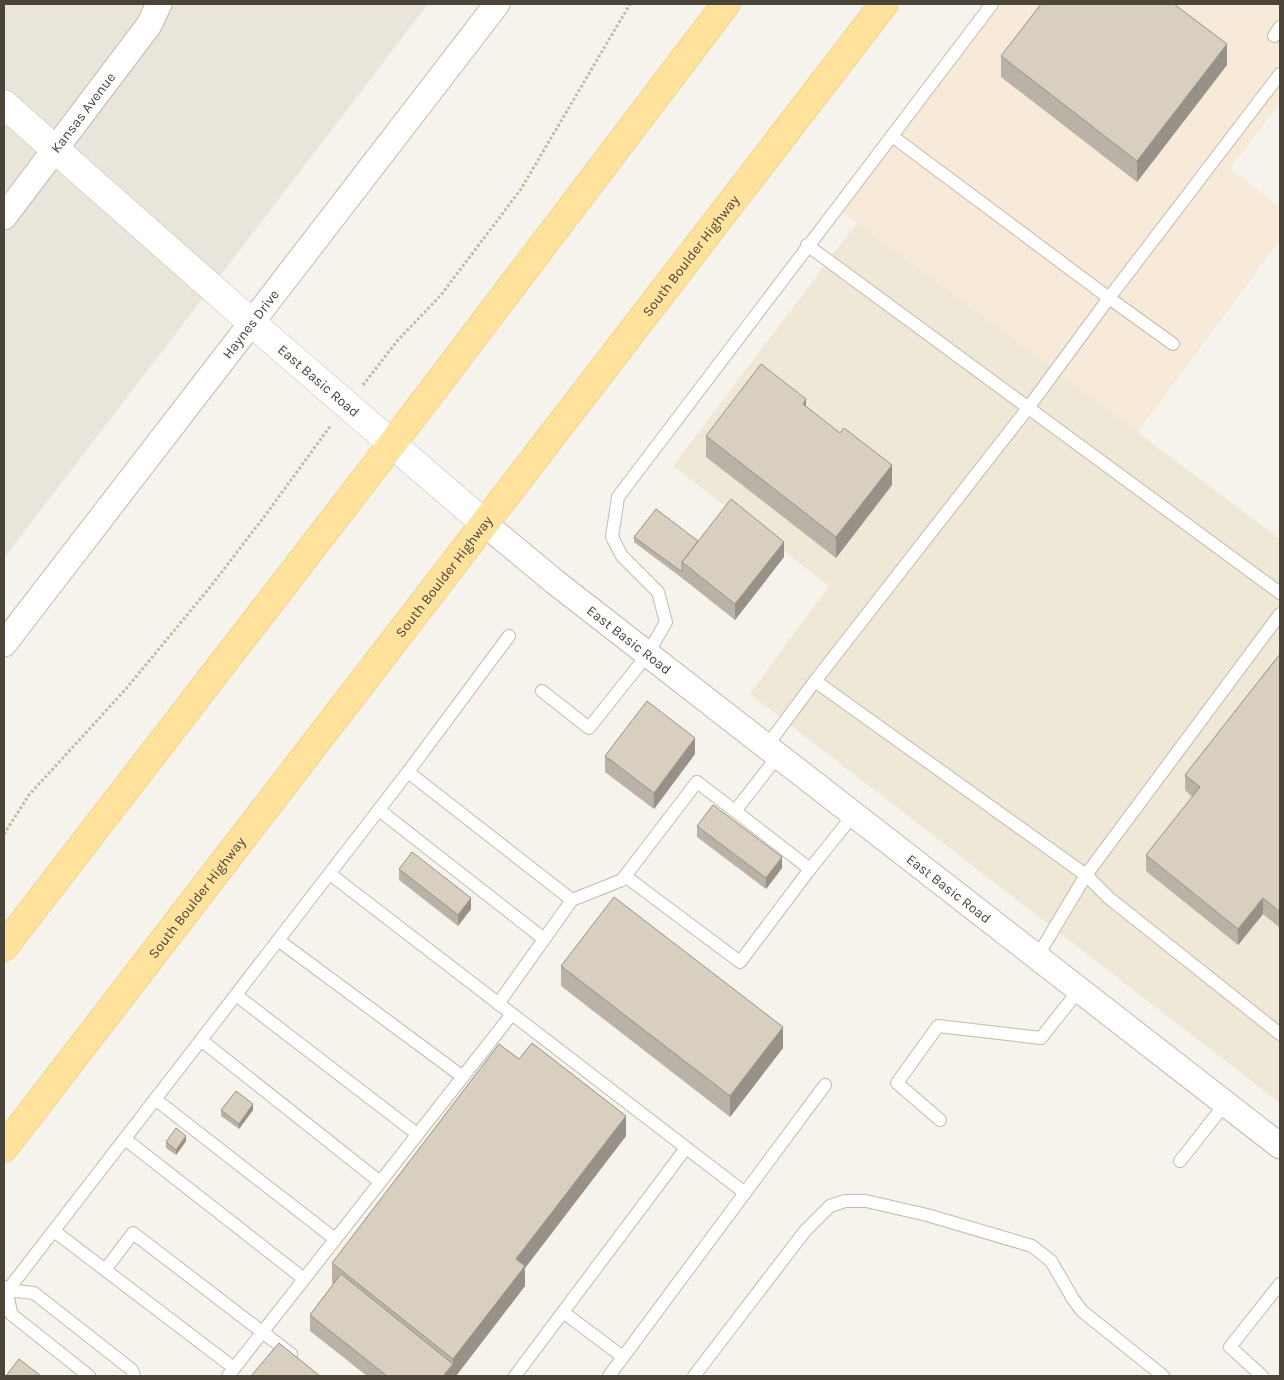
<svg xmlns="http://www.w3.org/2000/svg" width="1284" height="1380" viewBox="0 0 1284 1380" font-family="Karla,sans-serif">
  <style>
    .residential { fill: #eae5da }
    .commercial { fill: #f7ead8 }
    .education { fill: #efe8d6 }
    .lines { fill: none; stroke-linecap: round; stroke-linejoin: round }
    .service-casing { stroke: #c2bbae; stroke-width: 14 }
    .minor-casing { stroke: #c2bbae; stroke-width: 27 }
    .tertiary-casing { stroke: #c2bbae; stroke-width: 29 }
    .primary-casing { stroke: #e6c16a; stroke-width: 29 }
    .path { stroke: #c4b79f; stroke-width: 3; stroke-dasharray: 2.5 2.5; stroke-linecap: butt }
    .service { stroke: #fff; stroke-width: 12 }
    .minor { stroke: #fff; stroke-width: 25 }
    .tertiary { stroke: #fff; stroke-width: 28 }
    .primary { stroke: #ffe39c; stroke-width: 28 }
    .wall { fill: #bab2a6 }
    .shaded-wall { fill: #979187 }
    .building { fill: #d8cfc1; stroke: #979187 }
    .labels { text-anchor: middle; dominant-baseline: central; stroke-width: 4; stroke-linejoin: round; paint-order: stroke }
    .street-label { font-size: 14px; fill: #4b4439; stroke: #fff }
  </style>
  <rect width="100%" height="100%" fill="#f6f3ec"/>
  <polygon class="residential" points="4,4 428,4 4,558"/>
  <polygon class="commercial" points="990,4 1280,4 1280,103 1230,168 1280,208 1280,240 1137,433 835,207"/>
  <polygon class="education" points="857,223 1280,539 1280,1103 750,694 829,586 673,466"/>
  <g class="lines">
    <defs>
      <g id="service">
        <polyline points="1274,36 1280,27"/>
        <polyline points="892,136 1109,298 1028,408 815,681 1086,875 1280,614"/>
        <polyline points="807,245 1280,593"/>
        <polyline points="1173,344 1109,298 1280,74"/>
        <polyline points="542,691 589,728 647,655 666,622 658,592 622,556 612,537 618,497 992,4"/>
        <polyline points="766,747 815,681"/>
        <polyline points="408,772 572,900"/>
        <polyline points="379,810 544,939"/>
        <polyline points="810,869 854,814"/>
        <polyline points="330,874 745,1193"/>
        <polyline points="625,876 740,962 810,869 735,811"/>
        <polyline points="278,940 463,1077"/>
        <polyline points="1037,957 1086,875 1109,898 1280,1034"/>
        <polyline points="236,995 417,1134"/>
        <polyline points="498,1004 572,900 622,880 697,782 735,811 778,756"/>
        <polyline points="201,1040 380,1182"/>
        <polyline points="155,1099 335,1239"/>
        <polyline points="940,1120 897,1083 938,1026 1041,1038 1079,990"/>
        <polyline points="125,1139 304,1279"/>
        <polyline points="1180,1161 1225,1104"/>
        <polyline points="54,1231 234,1368"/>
        <polyline points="105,1270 133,1233 291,1354"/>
        <polyline points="4,1287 7,1290 34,1293 132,1370 134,1376"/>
        <polyline points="7,1290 11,1314 89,1376"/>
        <polyline points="4,1295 408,772 509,636"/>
        <polyline points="563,1312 623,1357"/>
        <polyline points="228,1376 512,1014"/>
        <polyline points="515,1376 686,1148"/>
        <polyline points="609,1376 825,1085"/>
        <polyline points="694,1376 805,1231 830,1206 845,1201 866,1201 927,1215 1032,1246 1051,1261 1073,1299 1082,1311 1163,1376"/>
        <polyline points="1262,1376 1230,1347 1280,1284"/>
      </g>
      <g id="minor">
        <path id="s1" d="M4 217 149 25 159 4"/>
        <path id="s2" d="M485 524 555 582 1280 1146"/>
        <path id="s3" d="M4 644 497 4"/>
      </g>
      <g id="tertiary">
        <path id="s4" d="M4 104 252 323 485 524"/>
      </g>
      <g id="primary">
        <polyline points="4,947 392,444 726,4"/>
        <path id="s5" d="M4 1148 884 4"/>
      </g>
    </defs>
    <use href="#service" class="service-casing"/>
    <use href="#minor" class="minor-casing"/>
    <use href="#tertiary" class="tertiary-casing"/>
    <use href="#primary" class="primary-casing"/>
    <g class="path">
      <polyline points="363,385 398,340 441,295 521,189 630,4"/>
      <polyline points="4,834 29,795 125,690 211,586 267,513 331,425"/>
    </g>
    <use href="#service" class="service"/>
    <use href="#minor" class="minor"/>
    <use href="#tertiary" class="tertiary"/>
    <use href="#primary" class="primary"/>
  </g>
  <g class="wall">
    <polygon points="1001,56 1227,65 1137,182 1001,77"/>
    <polygon points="806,407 892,485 836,558 706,457 706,436"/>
    <polygon points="634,537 698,541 784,557 735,620 682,578 634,542"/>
    <polygon points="1280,654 1280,928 1263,914 1238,945 1146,871 1146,855 1192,797 1185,790 1185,775"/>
    <polygon points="695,754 654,809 605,772 605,756"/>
    <polygon points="697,826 782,868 766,889 697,837"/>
    <polygon points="399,869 471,909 458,926 399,880"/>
    <polygon points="561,966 783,1048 730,1117 561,986"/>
    <polygon points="519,1059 626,1136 525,1268 525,1286 456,1376 367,1376 310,1331 310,1315 333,1284 332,1283 332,1263"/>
    <polygon points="221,1110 253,1110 239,1129 221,1116"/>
    <polygon points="186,1141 176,1155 166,1148 166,1142"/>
  </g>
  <g class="shaded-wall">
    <polygon points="1227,44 1227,65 1137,182 1137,161"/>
    <polygon points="806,399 806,420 803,404"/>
    <polygon points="892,465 892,485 836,558 836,537"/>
    <polygon points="784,542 784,557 735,620 735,604"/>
    <polygon points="695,738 695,754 654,809 654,793"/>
    <polygon points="782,857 782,868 766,889 766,878"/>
    <polygon points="471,898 471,909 458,926 458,915"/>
    <polygon points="1263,898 1263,914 1238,945 1238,929"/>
    <polygon points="783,1027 783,1048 730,1117 730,1096"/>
    <polygon points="253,1104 253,1110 239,1129 239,1124"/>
    <polygon points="626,1116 626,1136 525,1268 525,1286 456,1376 443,1376 453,1364 453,1359 516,1259"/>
    <polygon points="186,1136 186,1141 176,1155 176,1150"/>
  </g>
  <g class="building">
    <polygon points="1041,4 1174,4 1227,44 1137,161 1001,56"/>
    <polygon points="761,364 806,399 803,404 840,433 844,428 892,465 836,537 706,436"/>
    <polygon points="731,499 784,542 735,604 682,562"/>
    <polygon points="656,509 698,541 682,562 682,572 634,537"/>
    <polygon points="1280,654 1280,912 1263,898 1238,929 1146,855 1200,787 1185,775"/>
    <polygon points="647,701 695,738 654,793 605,756"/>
    <polygon points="713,805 782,857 766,878 697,826"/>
    <polygon points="412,852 471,898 458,915 399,869"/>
    <polygon points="614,897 783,1027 730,1096 561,966"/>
    <polygon points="532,1043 626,1116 516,1259 525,1266 453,1359 332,1263 499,1044 519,1059"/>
    <polygon points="236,1091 253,1104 239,1124 221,1110"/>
    <polygon points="176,1128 186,1136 176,1150 166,1142"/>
    <polygon points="341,1274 453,1364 443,1376 387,1376 310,1315"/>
    <polygon points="279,1343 320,1376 251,1376"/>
    <polygon points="19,1359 41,1376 6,1376"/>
  </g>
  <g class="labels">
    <g class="street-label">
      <text stroke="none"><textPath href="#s1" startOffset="131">Kansas Avenue</textPath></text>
      <text stroke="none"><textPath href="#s5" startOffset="1126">South Boulder Highway</textPath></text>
      <text stroke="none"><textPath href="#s3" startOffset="404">Haynes Drive</textPath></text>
      <text stroke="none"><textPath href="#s4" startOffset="419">East Basic Road</textPath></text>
      <text stroke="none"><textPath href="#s5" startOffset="721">South Boulder Highway</textPath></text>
      <text stroke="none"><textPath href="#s2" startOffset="185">East Basic Road</textPath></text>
      <text stroke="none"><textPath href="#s2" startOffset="590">East Basic Road</textPath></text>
      <text stroke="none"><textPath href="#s5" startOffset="316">South Boulder Highway</textPath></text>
    </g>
  </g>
  <rect width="1284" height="1380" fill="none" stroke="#4b4439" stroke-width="10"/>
</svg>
